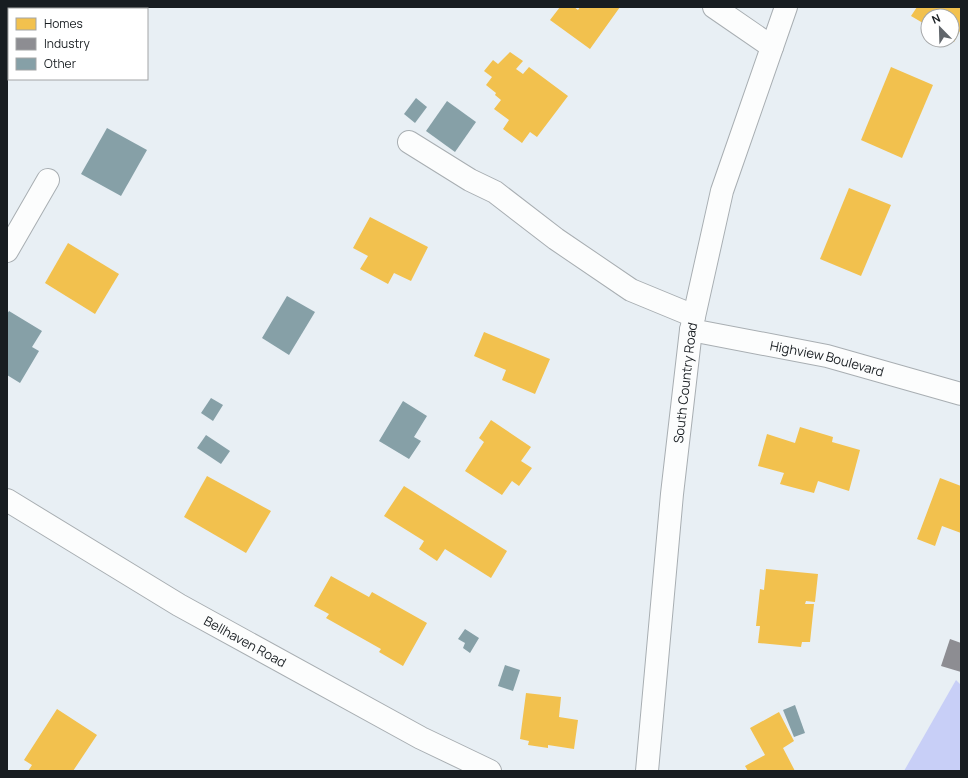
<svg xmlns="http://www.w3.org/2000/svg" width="968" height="778" viewBox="0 0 968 778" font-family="Manrope,sans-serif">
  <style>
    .green { fill: #c8cff7 }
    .homes { fill: #f2c14e }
    .industry { fill: #8d8d92 }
    .building { fill: #86a0a7 }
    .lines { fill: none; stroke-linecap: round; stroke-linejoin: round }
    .minor-casing { stroke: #a8aeb2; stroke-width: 24 }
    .major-casing { stroke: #a8aeb2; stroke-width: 24 }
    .minor { stroke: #fcfdfd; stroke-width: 22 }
    .major { stroke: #fcfdfd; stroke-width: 22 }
    .labels { text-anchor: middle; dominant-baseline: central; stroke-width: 4; stroke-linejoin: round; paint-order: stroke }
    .street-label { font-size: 13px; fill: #181d21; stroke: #fff }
  </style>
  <rect width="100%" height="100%" fill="#e8eff4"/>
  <polygon class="green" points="956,680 961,685 961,771 904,771"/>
  <g class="homes">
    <polygon points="560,7 574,7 578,10 580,7 620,7 590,49 550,20"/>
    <polygon points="917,7 961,7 961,29 954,42 952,40 952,16 928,16 928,26 911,16"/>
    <polygon points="510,52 523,61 516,69 523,74 529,67 568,96 537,137 530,132 522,143 503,129 509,120 494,109 501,100 495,95 496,93 486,85 492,77 484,71 493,60 498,64"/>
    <polygon points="891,67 933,85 902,158 861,140"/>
    <polygon points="849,188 891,205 861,276 820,259"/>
    <polygon points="370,217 428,247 411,281 394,273 388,284 360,269 368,256 353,248"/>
    <polygon points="68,243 119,274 95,314 45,283"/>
    <polygon points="484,332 550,359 535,394 502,380 506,370 474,356"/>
    <polygon points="491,420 531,447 521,461 532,468 519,486 512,481 502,495 465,471 484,442 479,438"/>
    <polygon points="800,427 833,437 832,442 860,450 849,491 818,481 814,493 780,484 784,473 758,466 767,434 795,443"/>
    <polygon points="207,476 271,511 246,553 184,517"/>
    <polygon points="940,478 961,486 961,533 942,526 935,546 917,539"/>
    <polygon points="404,486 507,551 491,578 445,549 437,561 419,549 424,541 384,516"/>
    <polygon points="766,569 818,574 815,602 806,601 805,604 814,604 810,642 802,642 801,647 758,643 760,626 756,626 760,589 764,590"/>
    <polygon points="331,576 369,597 372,592 427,623 403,666 379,652 381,649 326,618 329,614 314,606"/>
    <polygon points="526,693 561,697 559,717 578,720 574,749 548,745 548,748 528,745 529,741 520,739"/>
    <polygon points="57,709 97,735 73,771 28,771 32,765 24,760"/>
    <polygon points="779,712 794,741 783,748 795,771 748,771 745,766 765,755 750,728"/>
  </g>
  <polygon class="industry" points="950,639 961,643 961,672 941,666"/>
  <g class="building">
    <polygon points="416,98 427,107 415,123 404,114"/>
    <polygon points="447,101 476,122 455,152 426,131"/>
    <polygon points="107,128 147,150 121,196 81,174"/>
    <polygon points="287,296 315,312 289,355 262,338"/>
    <polygon points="9,311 42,331 32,347 39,351 20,383 7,375 7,314"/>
    <polygon points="211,398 223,405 213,421 201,413"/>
    <polygon points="403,401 427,416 414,437 421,441 409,459 379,441"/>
    <polygon points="206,435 230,451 221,464 197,448"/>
    <polygon points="465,629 479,638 470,653 463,648 465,643 458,639"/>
    <polygon points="505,665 520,670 513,691 498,686"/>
    <polygon points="795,705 805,733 794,737 783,710"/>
  </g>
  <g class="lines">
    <defs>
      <g id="minor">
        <polyline points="714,7 772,47"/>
        <polyline points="409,142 470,180 495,192 556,239 631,290 694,316"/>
        <polyline points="7,251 48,180"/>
        <path id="s1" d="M691 330 827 356 961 394"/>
        <path id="s2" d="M7 500 179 605 421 738 490 771"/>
      </g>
      <g id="major">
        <path id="s3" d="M647 771 672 494 691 330 722 191 786 7"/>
      </g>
    </defs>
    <use href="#minor" class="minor-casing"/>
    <use href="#major" class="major-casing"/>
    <use href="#minor" class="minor"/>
    <use href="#major" class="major"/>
  </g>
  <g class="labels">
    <g class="street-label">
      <text stroke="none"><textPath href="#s1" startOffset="139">Highview Boulevard</textPath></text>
      <text stroke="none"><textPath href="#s3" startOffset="390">South Country Road</textPath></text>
      <text stroke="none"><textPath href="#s2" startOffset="277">Bellhaven Road</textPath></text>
    </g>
  </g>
  <rect width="968" height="778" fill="none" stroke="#181d21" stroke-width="16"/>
  <rect x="8" y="8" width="140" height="72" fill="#ffffff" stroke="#a3a5a6"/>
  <rect x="16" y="18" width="20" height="12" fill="#f2c14e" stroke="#a3a5a6"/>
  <text x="44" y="28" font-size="12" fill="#181d21">Homes</text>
  <rect x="16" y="38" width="20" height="12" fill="#8d8d92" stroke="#a3a5a6"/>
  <text x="44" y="48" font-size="12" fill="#181d21">Industry</text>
  <rect x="16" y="58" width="20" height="12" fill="#86a0a7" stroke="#a3a5a6"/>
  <text x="44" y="68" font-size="12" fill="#181d21">Other</text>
  <g transform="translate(940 28) rotate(337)"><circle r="19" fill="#ffffff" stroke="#a3a5a6"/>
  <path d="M0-3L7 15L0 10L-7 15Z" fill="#61666b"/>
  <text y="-6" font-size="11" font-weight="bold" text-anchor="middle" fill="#181d21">N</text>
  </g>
</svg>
